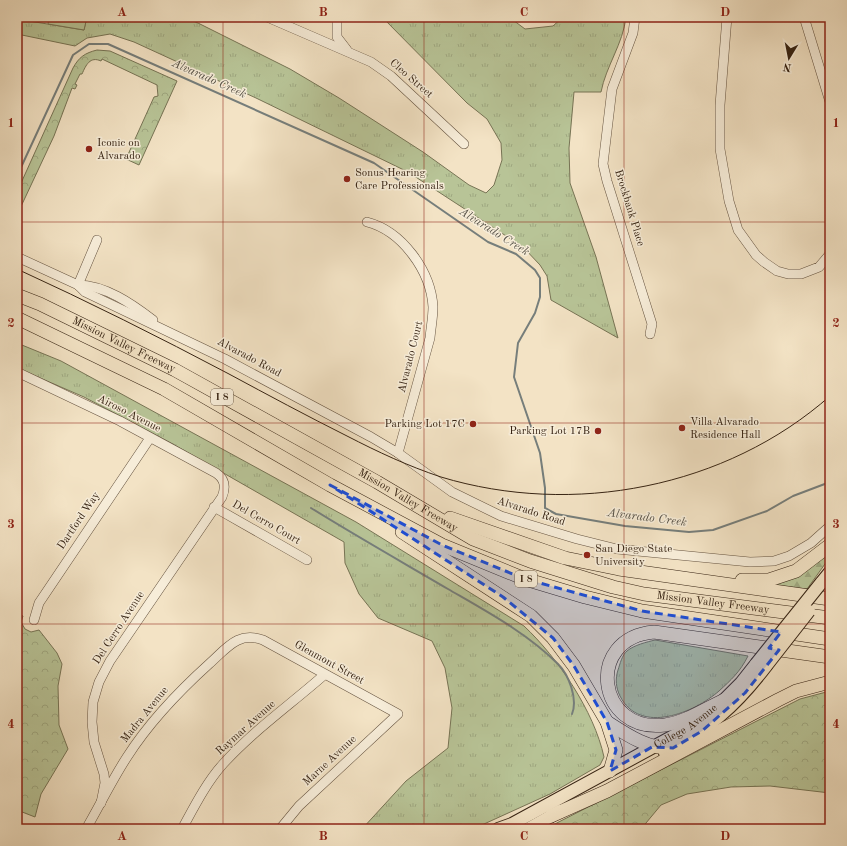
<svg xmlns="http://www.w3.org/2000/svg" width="847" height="846" viewBox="0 0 847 846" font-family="'Old Standard TT',serif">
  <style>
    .grass { fill: url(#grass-tufts); stroke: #777455 }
    .forest { fill: url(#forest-firs); stroke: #777455 }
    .park { fill: url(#park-crowns); stroke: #777455 }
    .pitch { fill: #b8c497; stroke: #777455 }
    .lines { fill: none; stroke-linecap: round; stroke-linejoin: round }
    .stream { stroke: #767e7b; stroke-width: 2 }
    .minor-casing { stroke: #655340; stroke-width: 10 }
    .major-casing { stroke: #362313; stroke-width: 14 }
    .highway-casing { stroke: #362313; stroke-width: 14 }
    .minor { stroke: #f7edd9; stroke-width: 9 }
    .major { stroke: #f3e3c5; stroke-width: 12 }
    .highway { stroke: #f3e3c5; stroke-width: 13 }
    .tram { stroke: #362313; stroke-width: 1 }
    .major-bridge-casing { stroke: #362313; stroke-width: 14; stroke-linecap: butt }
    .major-bridge { stroke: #f3e3c5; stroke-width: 12 }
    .marked { fill: #1d4ed8; fill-opacity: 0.2; stroke: #1d4ed8; stroke-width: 3; stroke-dasharray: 8 5; stroke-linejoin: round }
    .grid { fill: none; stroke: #8f2418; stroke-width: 1; stroke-opacity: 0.55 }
    .poi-dot { fill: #8f2418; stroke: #f7edd9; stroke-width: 1.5 }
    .labels { text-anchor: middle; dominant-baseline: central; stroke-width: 3; stroke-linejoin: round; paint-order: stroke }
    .shield { fill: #f7edd9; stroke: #70604e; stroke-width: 1 }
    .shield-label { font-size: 10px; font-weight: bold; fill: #362313 }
    .street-label { font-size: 11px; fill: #362313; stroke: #f7edd9 }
    .poi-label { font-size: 11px; fill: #362313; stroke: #f7edd9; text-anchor: start }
    .water-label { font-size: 12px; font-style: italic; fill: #565147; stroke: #f7edd9 }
    .neatline { fill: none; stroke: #8f2418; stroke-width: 1.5 }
    .grid-label { font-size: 13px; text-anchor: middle; font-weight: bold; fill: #8f2418 }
  </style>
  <defs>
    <pattern id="grass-tufts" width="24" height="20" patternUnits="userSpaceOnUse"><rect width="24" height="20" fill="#b8c497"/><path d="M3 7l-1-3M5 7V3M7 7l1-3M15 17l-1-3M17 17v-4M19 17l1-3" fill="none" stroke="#9fa881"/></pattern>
    <pattern id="forest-firs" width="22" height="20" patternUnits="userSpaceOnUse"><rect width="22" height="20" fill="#b8c497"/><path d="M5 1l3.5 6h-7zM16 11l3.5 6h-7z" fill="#9fa881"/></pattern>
    <pattern id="park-crowns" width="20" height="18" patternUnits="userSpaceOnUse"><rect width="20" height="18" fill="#b8c497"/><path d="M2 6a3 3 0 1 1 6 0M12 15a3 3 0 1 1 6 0" fill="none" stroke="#9fa881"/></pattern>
  </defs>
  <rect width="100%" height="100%" fill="#f3e3c5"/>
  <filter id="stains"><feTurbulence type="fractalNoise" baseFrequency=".005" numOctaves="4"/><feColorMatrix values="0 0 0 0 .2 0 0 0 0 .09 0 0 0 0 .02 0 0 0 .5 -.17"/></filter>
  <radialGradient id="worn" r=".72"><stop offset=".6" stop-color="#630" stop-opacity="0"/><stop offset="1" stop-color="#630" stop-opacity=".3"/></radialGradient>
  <g class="grass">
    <path d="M87 17H183L198 23 290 69 339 98 423 152 469 185 486 193 494 185 502 160 501 143 487 119 467 103 382 17H509L525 29 553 26 563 17H626C623 44 606 66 601 92H574L569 148 570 183 596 257 618 338 551 300 547 276 540 265 523 247 408 172 256 98 134 42 110 34 87 38 75 46 17 34V19L84 30Z"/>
    <path d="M17 343 61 361 356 522 524 626C558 658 594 711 604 757L600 765 550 794 473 829H362L406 781 448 748 452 708 445 668 432 641 378 618 359 594 345 563 344 542 171 443 84 397 17 368Z"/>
    <path d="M655 640 748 656C740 672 731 680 719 691 695 712 640 736 620 696 616 688 615 679 618 670 620 664 622 655 627 651 634 645 647 642 655 640Z"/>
  </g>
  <polygon class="forest" points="830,550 830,557 807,589 773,585"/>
  <g class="park">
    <path d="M97 50 110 51 177 81 139 165 126 159 154 97 158 96 157 85 102 59 101 61C90 56 86 65 82 74H80L75 84 77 85 75 89 72 88 54 136 17 215V192L73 68C79 57 85 53 97 50Z"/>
    <polygon points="17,613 23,616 21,622 25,629 31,632 39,630 57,653 62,664 58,686 59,725 68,749 41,794 35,817 17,810"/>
    <polygon points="830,691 830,793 770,786 731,787 687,794 661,805 641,829 545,829 800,699"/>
  </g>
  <polygon class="pitch" points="49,17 87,17 84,30 48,24"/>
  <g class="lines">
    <g class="stream">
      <polyline points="17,176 73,55 89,44 108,44 374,163 488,242 516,254 535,270 540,278 540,297 535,313 518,343 514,377 540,453 545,488 545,508 556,514 625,526 689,532 713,530 767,511 793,496 830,482"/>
      <path d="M311 508C356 536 402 562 448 589 486 611 527 633 558 664 569 675 578 699 572 714"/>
    </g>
    <defs>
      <g id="minor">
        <polyline points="267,17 371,62 391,76 464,144"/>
        <polyline points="337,17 337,37 347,50"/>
        <polyline points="635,17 633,33 612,89 603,164 607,181 652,324 650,334"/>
        <polyline points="727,17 720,105 720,149 729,201 738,230 756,255 764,262 777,271 788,274 801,274 819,267 830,254"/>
        <polyline points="804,17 830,102"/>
        <path d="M367 222C402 231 431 271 433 307 433 317 431 327 430 338L398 453"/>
        <polyline points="17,257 78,285 85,292 225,359 371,437 398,453 452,492 501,516 577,539 617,549 750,562 774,561 789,556 811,543 830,526"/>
        <path d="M78 285C105 285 132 304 153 320"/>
        <polyline points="78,285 97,240"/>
        <path d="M17 372 120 421 216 473C225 479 226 487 222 497L110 661 99 682 93 702 92 722 94 742 104 774 105 783 101 803"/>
        <polyline points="214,507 307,560"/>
        <polyline points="34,620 39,603 150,438"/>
        <path d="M86 829C100 805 112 780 127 757 150 721 178 692 209 664 227 648 238 631 263 640L398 714 299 806 280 829"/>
        <path d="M182 829C194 807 206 783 223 764 253 731 291 704 324 675"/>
      </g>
      <g id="major">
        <polyline points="821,583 830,572"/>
        <path d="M665 753C710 727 734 708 766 666"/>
        <path id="s1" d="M498 829 512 824 690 727 724 700 741 683 756 664"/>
        <polyline points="528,829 560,811"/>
      </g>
      <g id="highway">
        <path id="s2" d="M17 295 40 304 175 370 377 482 473 539 530 561 613 587 644 594 830 618"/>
        <polyline points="17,318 164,389 330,485 442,545 525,579 585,597 642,611 830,639"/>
        <polyline points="450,518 565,558 619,569 830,599"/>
        <polyline points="402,532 531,616 553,638 574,666 607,722 616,750 610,771"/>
        <polyline points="742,580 769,580 796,571 830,545"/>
        <path d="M724 700C705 709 686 722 665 725 597 734 584 638 654 632L830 657"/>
        <path d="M607 722C627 735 649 750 673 748"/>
        <polyline points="551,816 607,791 778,700 796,691 830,682"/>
      </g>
    </defs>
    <use href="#minor" class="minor-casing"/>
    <use href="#major" class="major-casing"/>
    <use href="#highway" class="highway-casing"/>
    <use href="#minor" class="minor"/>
    <use href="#major" class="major"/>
    <use href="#highway" class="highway"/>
    <path class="tram" d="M17 269C89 302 159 337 229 374 268 395 307 416 347 436 378 452 408 466 441 477 573 517 726 488 830 396"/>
    <defs>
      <g id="major-bridge">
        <polyline points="756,664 821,583"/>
        <polyline points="766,666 809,611"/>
      </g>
    </defs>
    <use href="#major-bridge" class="major-bridge-casing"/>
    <use href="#major-bridge" class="major-bridge"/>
  </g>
  <path class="marked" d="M330 485 442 545 525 579 642 611 781 632 769 648 779 650 745 693 702 731 673 748 652 747 610 771 616 750 607 722 574 666 553 638 503 597Z"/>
  <path class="grid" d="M223 17V829M424 17V829M624 17V829M17 222H830M17 423H830M17 624H830"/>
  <g class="poi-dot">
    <circle cx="89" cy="149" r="4"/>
    <circle cx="347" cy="179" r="4"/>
    <circle cx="473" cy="424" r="4"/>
    <circle cx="682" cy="428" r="4"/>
    <circle cx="598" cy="431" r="4"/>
    <circle cx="587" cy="555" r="4"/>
  </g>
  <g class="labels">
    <g class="shield">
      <rect x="211" y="389" width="22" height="16" rx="3"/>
      <rect x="515" y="571" width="22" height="16" rx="3"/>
    </g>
    <g class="shield-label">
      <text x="222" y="397">I 8</text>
      <text x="526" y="579">I 8</text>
    </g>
    <g class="street-label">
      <text transform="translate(411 79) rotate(41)">Cleo Street</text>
      <text transform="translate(629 208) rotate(73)">Brockbank Place</text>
      <text stroke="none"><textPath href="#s2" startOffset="118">Mission Valley Freeway</textPath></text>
      <text transform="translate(411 357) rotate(-76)">Alvarado Court</text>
      <text transform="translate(249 358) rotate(28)">Alvarado Road</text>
      <text transform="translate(129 414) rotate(27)">Airoso Avenue</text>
      <text stroke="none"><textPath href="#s2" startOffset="442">Mission Valley Freeway</textPath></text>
      <text transform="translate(531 512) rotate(18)">Alvarado Road</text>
      <text transform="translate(79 521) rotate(-56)">Dartford Way</text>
      <text transform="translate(266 523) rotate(30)">Del Cerro Court</text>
      <text stroke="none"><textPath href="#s2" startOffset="767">Mission Valley Freeway</textPath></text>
      <text transform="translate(119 628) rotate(-57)">Del Cerro Avenue</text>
      <text transform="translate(329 663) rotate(29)">Glenmont Street</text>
      <text transform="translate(145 715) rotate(-51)">Madra Avenue</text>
      <text stroke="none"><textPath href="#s1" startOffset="214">College Avenue</textPath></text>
      <text transform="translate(246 728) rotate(-42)">Raymar Avenue</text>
      <text transform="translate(330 761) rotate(-43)">Marne Avenue</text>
    </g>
    <g class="poi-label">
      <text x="97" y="143">Iconic on<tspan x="97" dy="13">Alvarado</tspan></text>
      <text x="355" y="173">Sonus Hearing<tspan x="355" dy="13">Care Professionals</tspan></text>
      <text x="690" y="422">Villa Alvarado<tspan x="690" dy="13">Residence Hall</tspan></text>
      <text x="465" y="424" text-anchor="end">Parking Lot 17C</text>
      <text x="590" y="431" text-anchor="end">Parking Lot 17B</text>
      <text x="595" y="549">San Diego State<tspan x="595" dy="13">University</tspan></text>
    </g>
    <g class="water-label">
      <text transform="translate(209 79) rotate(24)">Alvarado Creek</text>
      <text transform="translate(494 232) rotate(32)">Alvarado Creek</text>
      <text transform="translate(647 518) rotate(7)">Alvarado Creek</text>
    </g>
  </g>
  <rect width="847" height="846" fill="none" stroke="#f3e3c5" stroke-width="44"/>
  <g transform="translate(789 58) rotate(190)" stroke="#f7edd9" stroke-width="3" paint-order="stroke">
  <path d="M0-3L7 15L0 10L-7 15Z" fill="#362313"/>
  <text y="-6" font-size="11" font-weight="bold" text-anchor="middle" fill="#362313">N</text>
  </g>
  <rect x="22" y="22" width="803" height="802" class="neatline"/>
  <g class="grid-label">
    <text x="122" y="16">A</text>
    <text x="323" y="16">B</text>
    <text x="524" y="16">C</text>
    <text x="725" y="16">D</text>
    <text x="11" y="127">1</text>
    <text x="836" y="127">1</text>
    <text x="11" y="327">2</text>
    <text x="836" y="327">2</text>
    <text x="11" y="528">3</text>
    <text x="836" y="528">3</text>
    <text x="11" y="728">4</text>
    <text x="836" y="728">4</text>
    <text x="122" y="840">A</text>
    <text x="323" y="840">B</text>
    <text x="524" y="840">C</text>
    <text x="725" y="840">D</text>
  </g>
  <rect width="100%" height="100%" filter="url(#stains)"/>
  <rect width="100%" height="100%" fill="url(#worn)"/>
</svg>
